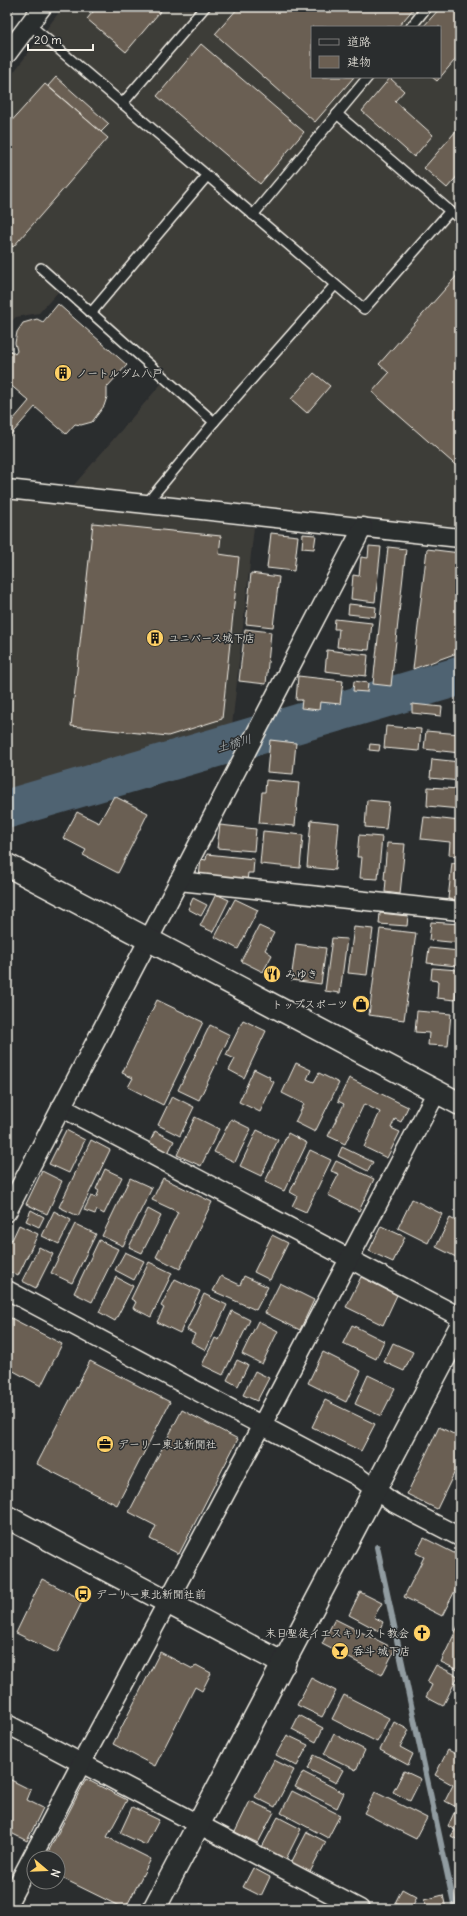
<svg xmlns="http://www.w3.org/2000/svg" width="467" height="1916" viewBox="0 0 467 1916" font-family="Delius,'Klee One',sans-serif">
  <style>
    .built { fill: #3e3c39; fill-rule: evenodd }
    .lines { fill: none; stroke-linecap: round; stroke-linejoin: round }
    .stream { stroke: #919ca1; stroke-width: 6 }
    .river { stroke: #4f6372; stroke-width: 39 }
    .building { fill: #6b5f52; stroke: #f4f1e8 }
    .lane-casing { stroke: #f4f1e8; stroke-width: 12 }
    .street-casing { stroke: #f4f1e8; stroke-width: 21 }
    .secondary-casing { stroke: #f4f1e8; stroke-width: 25 }
    .lane { stroke: #2a2d2e; stroke-width: 9 }
    .street { stroke: #2a2d2e; stroke-width: 18 }
    .secondary { stroke: #2a2d2e; stroke-width: 22 }
    .rail-casing { stroke: #f4f1e8; stroke-width: 4.5 }
    .rail { stroke: #2a2d2e; stroke-width: 3; stroke-dasharray: 9; stroke-linecap: butt }
    .labels { text-anchor: middle; dominant-baseline: central; stroke-width: 3; stroke-linejoin: round; paint-order: stroke }
    .poi-label { font-size: 11px; fill: #f4f1e8; stroke: #2a2d2e; text-anchor: start }
    .water-label { font-size: 12px; font-style: italic; fill: #b2b8b9; stroke: #2a2d2e }
  </style>
  <rect width="100%" height="100%" fill="#2a2d2e"/>
  <filter id="ink" filterUnits="userSpaceOnUse"><feTurbulence type="fractalNoise" baseFrequency=".025" numOctaves="2"/><feDisplacementMap in="SourceGraphic" scale="8" xChannelSelector="R" yChannelSelector="G"/><feConvolveMatrix kernelMatrix="1 2 1 2 8 2 1 2 1" color-interpolation-filters="sRGB"/></filter>
  <g filter="url(#ink)">
    <g class="built">
      <path d="M63 7H460V527L73 486 162 383 59 291 39 313 16 317 7 325V81ZM312 27H440V77H312Z"/>
      <polygon points="7,498 254,527 232,726 7,795"/>
    </g>
    <g class="lines">
      <polyline class="stream" points="377,1547 455,1909"/>
      <polyline class="river" points="7,809 460,676"/>
    </g>
    <g class="building">
      <polygon points="97,7 164,7 126,52 87,19"/>
      <polygon points="239,7 415,7 398,27 312,27 312,77 354,77 315,122 215,34"/>
      <polygon points="441,7 460,7 460,54 437,81 432,77 440,77 440,27 423,27"/>
      <polygon points="201,44 304,132 260,184 157,96"/>
      <polygon points="56,77 109,124 101,132 48,86"/>
      <polygon points="390,78 404,91 395,101 433,135 414,157 362,111"/>
      <polygon points="45,84 108,138 13,247 7,242 7,126"/>
      <polygon points="456,131 460,134 460,173 447,188 424,168"/>
      <polygon points="460,272 460,469 372,392 389,373 379,364"/>
      <polygon points="58,304 127,365 107,387 107,397 104,406 92,422 81,425 75,424 66,434 35,407 7,439 7,427 29,401 7,382 7,348 15,354 17,351 15,343 17,332 23,323 37,319 43,322"/>
      <polygon points="314,373 330,386 307,413 291,399"/>
      <polygon points="93,523 221,536 219,554 239,557 222,719 168,736 71,726"/>
      <polygon points="271,533 298,536 294,571 267,568"/>
      <polygon points="303,534 316,535 314,549 302,548"/>
      <polygon points="369,546 381,547 375,602 351,599 353,575 359,576 361,557 368,558"/>
      <polygon points="388,547 406,549 391,686 373,684"/>
      <polygon points="427,549 460,553 460,624 457,653 413,669"/>
      <polygon points="251,573 279,577 273,627 246,624"/>
      <polygon points="349,604 376,607 375,617 348,614"/>
      <polygon points="335,619 372,623 369,650 337,647 339,629 334,629"/>
      <polygon points="245,629 271,632 266,684 239,681"/>
      <polygon points="327,650 368,655 366,676 325,671"/>
      <polygon points="298,676 343,681 340,704 320,702 319,710 301,708 302,700 296,700"/>
      <polygon points="354,681 368,683 367,692 353,691"/>
      <polygon points="412,704 442,707 441,716 412,713"/>
      <polygon points="386,726 421,729 419,751 384,748"/>
      <polygon points="426,731 460,734 460,753 424,749"/>
      <polygon points="270,740 296,743 293,774 267,772"/>
      <polygon points="370,744 380,745 379,751 369,750"/>
      <polygon points="432,759 460,762 460,781 430,778"/>
      <polygon points="266,780 299,783 295,826 259,823 262,792 265,792"/>
      <polygon points="428,787 460,789 460,809 427,806"/>
      <polygon points="114,796 148,813 118,873 83,855 86,850 63,838 77,812 99,823"/>
      <polygon points="367,800 389,802 386,829 365,827"/>
      <polygon points="424,817 460,821 460,856 449,855 450,842 421,839"/>
      <polygon points="311,820 339,823 335,870 307,867"/>
      <polygon points="220,825 256,829 254,851 217,848"/>
      <polygon points="263,831 303,835 300,868 260,864"/>
      <polygon points="359,835 382,837 378,879 360,878 362,857 357,857"/>
      <polygon points="387,843 405,844 400,894 385,892 386,880 384,879"/>
      <polygon points="207,854 254,859 253,873 248,873 247,881 199,877 201,859 206,860"/>
      <polygon points="452,863 460,864 460,900 448,899"/>
      <polygon points="216,894 229,900 213,932 200,926"/>
      <polygon points="193,898 207,905 201,916 188,909"/>
      <polygon points="235,899 258,910 238,949 215,937"/>
      <polygon points="380,913 408,916 407,926 379,924"/>
      <polygon points="431,922 460,924 460,943 429,940"/>
      <polygon points="259,926 274,933 265,950 272,955 263,972 241,961"/>
      <polygon points="354,927 373,929 367,975 348,973"/>
      <polygon points="380,929 416,933 404,1020 369,1015"/>
      <polygon points="332,938 347,939 340,993 325,991"/>
      <polygon points="296,944 326,948 321,984 291,980"/>
      <polygon points="429,948 459,951 457,966 427,963"/>
      <polygon points="432,968 458,970 455,1000 437,998 438,981 431,980"/>
      <polygon points="157,1000 203,1022 163,1105 128,1087 133,1078 122,1073"/>
      <polygon points="417,1011 451,1014 448,1046 428,1045 429,1033 415,1032"/>
      <polygon points="243,1020 266,1031 244,1078 229,1070 235,1059 226,1055"/>
      <polygon points="210,1025 230,1035 199,1100 178,1090"/>
      <polygon points="296,1063 311,1070 307,1079 314,1082 319,1073 339,1083 315,1132 295,1122 304,1104 282,1093"/>
      <polygon points="254,1069 270,1077 269,1079 274,1082 260,1112 239,1102"/>
      <polygon points="349,1078 408,1107 401,1122 395,1119 391,1128 400,1132 387,1158 364,1147 380,1112 364,1104 345,1144 328,1136 344,1104 338,1101"/>
      <polygon points="172,1096 194,1107 180,1136 158,1125"/>
      <polygon points="195,1117 219,1129 201,1166 177,1155"/>
      <polygon points="231,1119 251,1129 235,1162 214,1152"/>
      <polygon points="66,1130 85,1140 69,1173 49,1164"/>
      <polygon points="257,1130 278,1140 261,1176 240,1166"/>
      <polygon points="155,1131 174,1141 168,1153 149,1144"/>
      <polygon points="288,1133 307,1143 284,1191 265,1182"/>
      <polygon points="91,1140 110,1150 78,1216 59,1207"/>
      <polygon points="460,1143 460,1155 455,1153"/>
      <polygon points="342,1147 373,1162 368,1171 338,1156"/>
      <polygon points="310,1150 331,1160 306,1212 292,1206 297,1196 290,1192"/>
      <polygon points="336,1161 374,1179 359,1211 328,1195 339,1174 331,1171"/>
      <polygon points="105,1169 122,1177 104,1214 97,1210 95,1214 84,1210 91,1196 96,1198 99,1191 96,1189"/>
      <polygon points="42,1171 62,1181 47,1214 26,1204"/>
      <polygon points="130,1178 152,1188 123,1246 102,1236"/>
      <polygon points="163,1178 212,1202 180,1269 156,1257 178,1212 152,1200"/>
      <polygon points="412,1199 442,1214 428,1243 398,1228"/>
      <polygon points="148,1209 161,1216 142,1253 129,1247"/>
      <polygon points="31,1210 44,1217 39,1227 26,1221"/>
      <polygon points="54,1211 71,1220 59,1244 42,1236"/>
      <polygon points="450,1218 460,1223 460,1259 436,1247"/>
      <polygon points="75,1224 96,1234 72,1283 51,1273"/>
      <polygon points="19,1225 38,1234 18,1276 7,1270 10,1258 7,1257 7,1244 9,1239 12,1240"/>
      <polygon points="381,1226 405,1237 393,1262 369,1251"/>
      <polygon points="272,1235 288,1243 270,1280 254,1272"/>
      <polygon points="99,1240 118,1249 92,1302 74,1293"/>
      <polygon points="39,1247 53,1254 36,1288 22,1281"/>
      <polygon points="125,1252 144,1261 134,1280 115,1270"/>
      <polygon points="149,1262 172,1273 151,1317 133,1308 136,1302 131,1299"/>
      <polygon points="221,1276 240,1285 244,1276 268,1287 256,1310 213,1291"/>
      <polygon points="116,1277 133,1286 115,1321 99,1312"/>
      <polygon points="361,1277 397,1295 383,1325 346,1307"/>
      <polygon points="175,1279 200,1291 180,1333 157,1322 164,1308 161,1306"/>
      <polygon points="280,1283 314,1300 300,1330 265,1313"/>
      <polygon points="204,1294 227,1305 206,1350 191,1342 195,1334 187,1330"/>
      <polygon points="232,1311 250,1320 223,1375 202,1365 215,1338 219,1340"/>
      <polygon points="7,1316 62,1344 41,1386 8,1368 7,1370"/>
      <polygon points="258,1321 278,1331 262,1364 242,1354"/>
      <polygon points="352,1325 384,1341 376,1359 343,1343"/>
      <polygon points="393,1343 413,1352 404,1371 384,1362"/>
      <polygon points="323,1352 361,1371 346,1402 308,1383"/>
      <polygon points="237,1360 248,1365 238,1386 227,1380"/>
      <polygon points="90,1361 170,1402 117,1505 37,1464"/>
      <polygon points="255,1371 269,1378 257,1401 243,1395"/>
      <polygon points="368,1375 395,1388 381,1416 355,1404"/>
      <polygon points="325,1400 375,1424 361,1451 312,1427"/>
      <polygon points="182,1410 238,1439 179,1554 150,1539 156,1526 129,1512"/>
      <polygon points="439,1427 460,1437 460,1461 437,1509 407,1494"/>
      <polygon points="424,1538 460,1556 460,1581 442,1616 404,1597 424,1557 416,1553"/>
      <polygon points="42,1579 83,1600 57,1653 16,1633"/>
      <polygon points="360,1592 382,1603 374,1617 383,1622 379,1631 349,1615"/>
      <polygon points="335,1619 395,1649 382,1675 322,1644"/>
      <polygon points="460,1622 460,1671 441,1662"/>
      <polygon points="160,1652 193,1669 196,1665 211,1673 202,1691 195,1687 155,1766 113,1744"/>
      <polygon points="436,1665 458,1676 443,1706 426,1697 432,1685 427,1682"/>
      <polygon points="311,1678 336,1691 322,1717 297,1705"/>
      <polygon points="344,1695 389,1718 377,1742 332,1719"/>
      <polygon points="299,1715 323,1728 316,1742 292,1729"/>
      <polygon points="394,1722 409,1730 400,1747 413,1754 408,1765 380,1750"/>
      <polygon points="334,1734 365,1750 356,1770 324,1754"/>
      <polygon points="287,1735 308,1745 297,1766 276,1755"/>
      <polygon points="448,1750 460,1756 460,1809 445,1801 453,1785 435,1775"/>
      <polygon points="314,1755 343,1770 336,1783 308,1769"/>
      <polygon points="274,1760 294,1770 275,1807 255,1797"/>
      <polygon points="404,1771 421,1779 410,1801 393,1792"/>
      <polygon points="303,1772 344,1793 337,1808 295,1787"/>
      <polygon points="7,1778 31,1790 27,1800 43,1808 27,1841 7,1831"/>
      <polygon points="86,1779 127,1800 107,1837 151,1859 125,1909 58,1876 58,1858 45,1858"/>
      <polygon points="292,1791 340,1815 328,1838 281,1813"/>
      <polygon points="375,1792 427,1818 416,1839 364,1813"/>
      <polygon points="250,1801 274,1812 258,1843 235,1832"/>
      <polygon points="132,1807 159,1820 146,1845 120,1833"/>
      <polygon points="454,1813 460,1816 460,1841 451,1836 455,1830 448,1826"/>
      <polygon points="278,1817 301,1829 285,1861 261,1849"/>
      <polygon points="307,1832 326,1842 310,1872 291,1863"/>
      <polygon points="253,1868 270,1877 261,1896 243,1887"/>
      <polygon points="402,1889 417,1897 411,1909 407,1909 395,1903"/>
      <polygon points="443,1895 446,1909 426,1909 424,1900"/>
      <polygon points="200,1904 210,1909 198,1909"/>
    </g>
    <g class="lines">
      <defs>
        <g id="lane">
          <polyline points="29,24 364,309 450,211 460,219"/>
          <polyline points="411,27 427,7"/>
          <polyline points="122,104 205,7"/>
          <polyline points="337,114 450,211"/>
          <polyline points="253,215 368,77"/>
          <polyline points="41,268 214,422"/>
          <polyline points="91,313 207,176"/>
          <polyline points="146,504 214,422 335,285"/>
        </g>
        <g id="street">
          <polyline points="7,54 42,7"/>
          <polyline points="7,489 460,538"/>
          <polyline points="179,881 460,911"/>
          <polyline points="61,1107 460,1317"/>
          <polyline points="7,1212 363,527"/>
          <polyline points="7,1290 357,1476 392,1502 460,1537"/>
          <polyline points="7,1724 360,1909"/>
          <polyline points="7,1905 82,1762 262,1425 437,1091"/>
        </g>
        <g id="secondary">
          <polyline points="7,865 460,1104"/>
          <polyline points="7,1517 284,1664"/>
          <polyline points="154,1909 460,1328"/>
        </g>
      </defs>
      <use href="#lane" class="lane-casing"/>
      <use href="#street" class="street-casing"/>
      <use href="#secondary" class="secondary-casing"/>
      <use href="#lane" class="lane"/>
      <use href="#street" class="street"/>
      <use href="#secondary" class="secondary"/>
      <defs>
        <polyline id="rail" points="7,15 13,7"/>
      </defs>
      <use href="#rail" class="rail-casing"/>
      <use href="#rail" class="rail"/>
    </g>
  </g>
  <defs>
    <symbol id="building-disc" viewBox="-11 -11 22 22"><circle r="9.5" fill="#ffd166" stroke="#2a2d2e"/><path d="M-4-6H4V6H1V3H-1V6H-4ZM-2.5-4.3h1.7v1.8h-1.7ZM.8-4.3h1.7v1.8H.8ZM-2.5-1h1.7V.8h-1.7ZM.8-1h1.7V.8H.8Z" fill="#111"/></symbol>
    <symbol id="restaurant-disc" viewBox="-11 -11 22 22"><circle r="9.5" fill="#ffd166" stroke="#2a2d2e"/><path d="M-5-6h1v4h1v-4h1v4h1v-4h1v5L-1.5 .5V6h-2V.5L-5-1ZM5-6V6H3V1.5H1.5Q1.5-4 5-6Z" fill="#111"/></symbol>
    <symbol id="shop-disc" viewBox="-11 -11 22 22"><circle r="9.5" fill="#ffd166" stroke="#2a2d2e"/><path d="M-5-2.5h2.3a2.7 3.5 0 0 1 5.4 0H5L5.5 6h-11ZM-1.5-2.5h3a1.5 2.3 0 0 0-3 0Z" fill="#111"/></symbol>
    <symbol id="office-disc" viewBox="-11 -11 22 22"><circle r="9.5" fill="#ffd166" stroke="#2a2d2e"/><path d="M-6-3h4V-5.5h4V-3h4V5H-6ZM-1-4.5V-3h2v-1.5ZM-6 0V1H6V0Z" fill="#111"/></symbol>
    <symbol id="bus-disc" viewBox="-11 -11 22 22"><circle r="9.5" fill="#ffd166" stroke="#2a2d2e"/><path d="M-5-6H5V4H4V6H2V4H-2V6H-4V4H-5ZM-3.5-4V0h7V-4ZM-3.5 1.2v1.5H-2V1.2ZM2 1.2v1.5H3.5V1.2Z" fill="#111"/></symbol>
    <symbol id="church-disc" viewBox="-11 -11 22 22"><circle r="9.5" fill="#ffd166" stroke="#2a2d2e"/><path d="M-1.2-6h2.4v3.5h3.3v2.4h-3.3V6h-2.4V-.1h-3.3v-2.4h3.3Z" fill="#111"/></symbol>
    <symbol id="bar-disc" viewBox="-11 -11 22 22"><circle r="9.5" fill="#ffd166" stroke="#2a2d2e"/><path d="M-6-5H6L.8 .8V4.5H3.5V6h-7V4.5H-.8V.8Z" fill="#111"/></symbol>
  </defs>
  <g fill-rule="evenodd">
    <use href="#building-disc" x="53" y="363" width="20" height="20"/>
    <use href="#building-disc" x="145" y="628" width="20" height="20"/>
    <use href="#restaurant-disc" x="262" y="964" width="20" height="20"/>
    <use href="#shop-disc" x="351" y="994" width="20" height="20"/>
    <use href="#office-disc" x="95" y="1434" width="20" height="20"/>
    <use href="#bus-disc" x="73" y="1584" width="20" height="20"/>
    <use href="#church-disc" x="412" y="1623" width="20" height="20"/>
    <use href="#bar-disc" x="330" y="1641" width="20" height="20"/>
  </g>
  <g class="labels">
    <g class="poi-label">
      <text x="76" y="373">ノートルダム八戸</text>
      <text x="168" y="638">ユニバース城下店</text>
      <text x="285" y="974">みゆき</text>
      <text x="348" y="1004" text-anchor="end">トップスポーツ</text>
      <text x="118" y="1444">デーリー東北新聞社</text>
      <text x="96" y="1594">デーリー東北新聞社前</text>
      <text x="409" y="1633" text-anchor="end">末日聖徒イエスキリスト教会</text>
      <text x="353" y="1651">呑斗 城下店</text>
    </g>
    <g class="water-label">
      <text transform="translate(234 743) rotate(-16)">土橋川</text>
    </g>
  </g>
  <rect width="467" height="1916" fill="none" stroke="#2a2d2e" stroke-width="24"/>
  <rect x="12" y="12" width="443" height="1892" fill="none" stroke="#f4f1e8" stroke-width="1.5" filter="url(#ink)"/>
  <rect x="311" y="26" width="130" height="52" fill="#2a2d2e" stroke="#7b7b78"/>
  <rect x="319" y="39" width="20" height="6" fill="#2a2d2e" stroke="#7b7b78"/>
  <text x="347" y="46" font-size="12" fill="#f4f1e8">道路</text>
  <rect x="319" y="56" width="20" height="12" fill="#6b5f52" stroke="#7b7b78"/>
  <text x="347" y="66" font-size="12" fill="#f4f1e8">建物</text>
  <g transform="translate(46 1870) rotate(109)"><circle r="19" fill="#2a2d2e" stroke="#7b7b78"/>
  <path d="M0-3L7 15L0 10L-7 15Z" fill="#ffd166"/>
  <text y="-6" font-size="11" font-weight="bold" text-anchor="middle" fill="#f4f1e8">N</text>
  </g>
  <path d="M28 44v6h65v-6" fill="none" stroke="#f4f1e8" stroke-width="2"/>
  <text x="34" y="44" font-size="12" fill="#f4f1e8" stroke="#2a2d2e" stroke-width="3" paint-order="stroke">20 m</text>
</svg>
